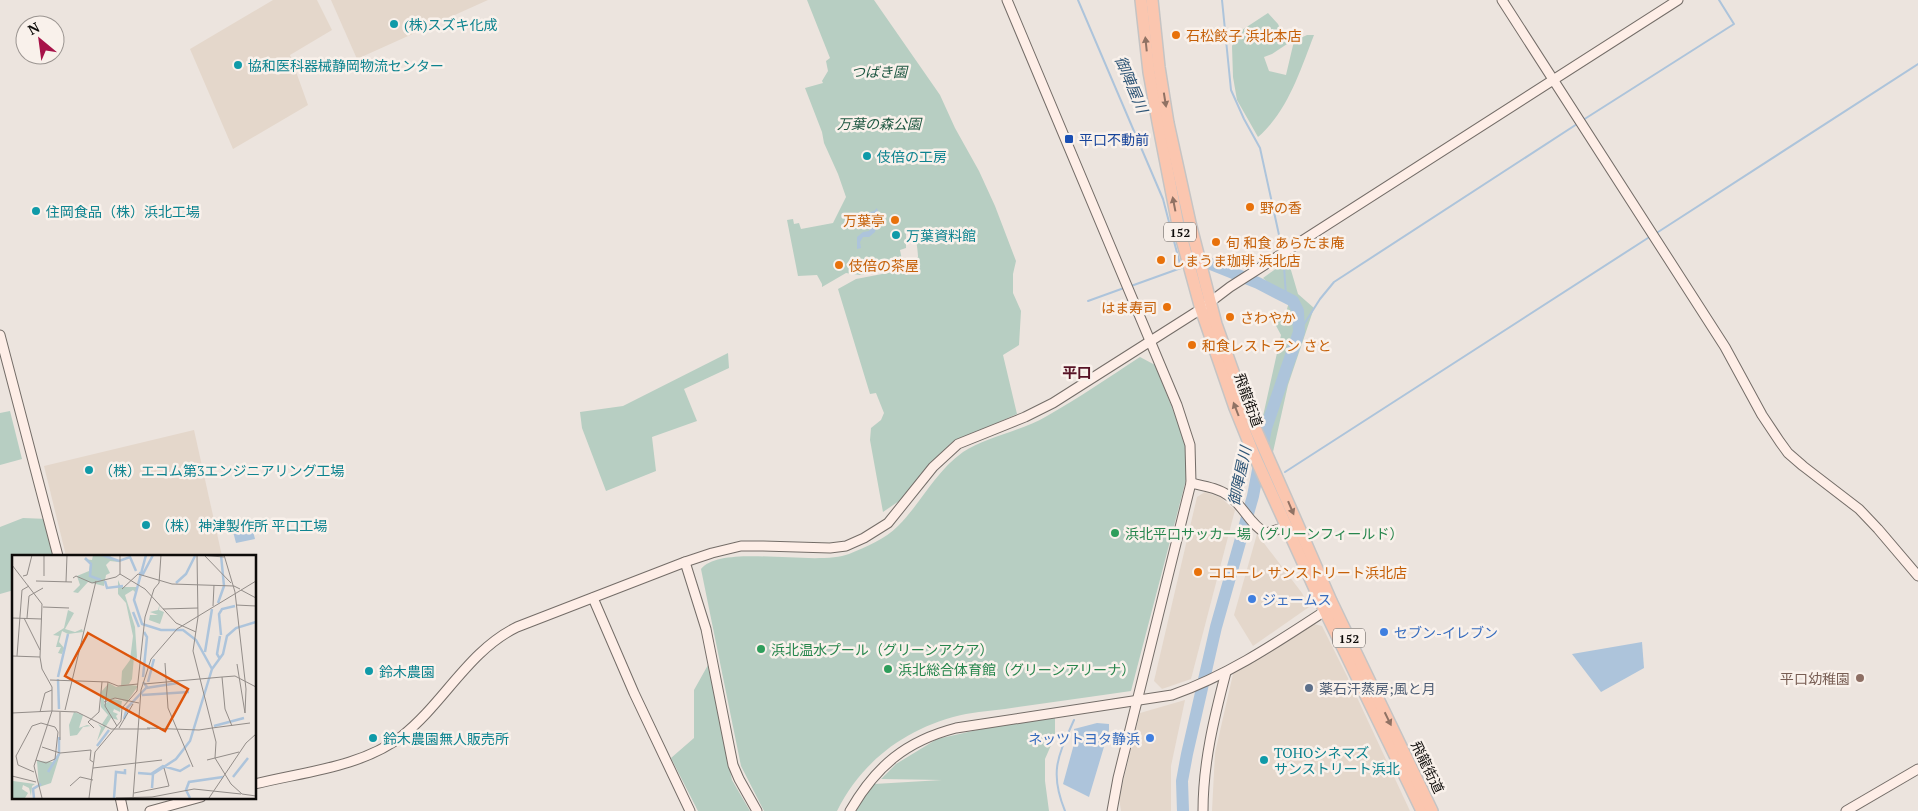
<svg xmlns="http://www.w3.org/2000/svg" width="1918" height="811" viewBox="0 0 1918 811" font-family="'PT Serif','Noto Sans JP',serif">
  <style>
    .built { fill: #e4d7cb }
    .green { fill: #b7cec2 }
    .water { fill: #adc4db }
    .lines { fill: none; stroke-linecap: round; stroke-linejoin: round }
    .stream { stroke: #adc4db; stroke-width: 2 }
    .river { stroke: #adc4db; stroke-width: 12 }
    .secondary-casing { stroke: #746d68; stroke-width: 11 }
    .highway-casing { stroke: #c5c4c4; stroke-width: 14 }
    .secondary { stroke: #feeee7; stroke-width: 9 }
    .highway { stroke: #fbc6af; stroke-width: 11 }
    .oneway { fill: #907264 }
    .culture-dot { fill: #0f9aa8; stroke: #f9f1eb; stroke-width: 2 }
    .food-dot { fill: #e8710a; stroke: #f9f1eb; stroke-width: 2 }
    .transit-dot { fill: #1a4fb4; stroke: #f9f1eb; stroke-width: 2 }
    .leisure-dot { fill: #2e9e5b; stroke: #f9f1eb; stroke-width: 2 }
    .shop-dot { fill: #3f7fe0; stroke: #f9f1eb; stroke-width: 2 }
    .education-dot { fill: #8d6e63; stroke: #f9f1eb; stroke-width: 2 }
    .service-dot { fill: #5c6f8a; stroke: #f9f1eb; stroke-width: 2 }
    .labels { text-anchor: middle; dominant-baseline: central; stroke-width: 5; stroke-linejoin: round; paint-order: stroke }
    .shield { fill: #f9f1eb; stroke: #54504d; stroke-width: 1 }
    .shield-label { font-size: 12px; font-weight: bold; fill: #0d0b09 }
    .culture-label { font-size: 14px; fill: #0d838f; stroke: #f9f1eb; text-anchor: start }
    .food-label { font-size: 14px; fill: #c56008; stroke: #f9f1eb; text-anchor: start }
    .park-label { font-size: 14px; font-style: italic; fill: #1c5640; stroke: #f9f1eb }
    .transit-label { font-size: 14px; fill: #164399; stroke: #f9f1eb; text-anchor: start }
    .street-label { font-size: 14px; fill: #0d0b09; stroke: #f9f1eb }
    .leisure-label { font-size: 14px; fill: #27864d; stroke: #f9f1eb; text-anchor: start }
    .shop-label { font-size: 14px; fill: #366cbe; stroke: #f9f1eb; text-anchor: start }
    .education-label { font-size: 14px; fill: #785e54; stroke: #f9f1eb; text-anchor: end }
    .service-label { font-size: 14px; fill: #4e5e75; stroke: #f9f1eb; text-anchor: start }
    .water-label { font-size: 15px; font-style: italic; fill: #2f5677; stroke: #f9f1eb }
    .neighbourhood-label { font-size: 15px; font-weight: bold; fill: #571326; stroke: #f9f1eb }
    .inset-river { fill: none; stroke: #adc4db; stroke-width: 2.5 }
    .inset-road { fill: none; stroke: #938d89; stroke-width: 1 }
    .view { fill: #dd550c; fill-opacity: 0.15; stroke: #dd550c; stroke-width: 2.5 }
    .inset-edge { fill: none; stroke: #0d0b09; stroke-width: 2.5 }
  </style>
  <rect width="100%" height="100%" fill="#ece4de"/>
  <g class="built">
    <polygon points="273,0 317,0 332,30 290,55 308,105 233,149 190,49"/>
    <polygon points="331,0 488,0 357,59"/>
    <polygon points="194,430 222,556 66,556 44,466"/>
    <polygon points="1205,492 1220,497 1235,510 1191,679 1162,689 1154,681 1197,497"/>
    <polygon points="1257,534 1302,593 1309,607 1253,646 1234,615"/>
    <polygon points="1314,624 1322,626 1347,676 1410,811 1212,811 1215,753 1233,674"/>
    <polygon points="1185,700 1171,766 1171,811 1121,811 1119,798 1140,713"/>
  </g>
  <g class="green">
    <path d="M807 0H874L940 95 955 128 979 171 995 206 1016 261 1013 274V293L1021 311 1019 345 1003 355 1017 414 950 444 905 497 883 512 870 440 871 428 881 420 884 413 876 393 870 394 838 289 856 279 903 270 918 257C918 251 916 237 913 232L906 229V248L900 250 903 265 860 275 846 273 822 287V284L817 275 798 276 787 220 793 219 794 224 799 223 801 229 833 223 846 197 838 174 824 143 822 132 805 88 823 83 822 81 828 71 826 61 830 58Z"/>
    <path d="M1268 13 1278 24 1287 44 1272 54 1264 57 1269 71 1286 75 1294 41 1307 35H1314C1300 71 1288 111 1258 137L1237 100 1233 77 1232 46 1239 32Z"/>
    <polygon points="1288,260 1298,294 1314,308 1288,385 1273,452 1270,450 1261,425 1281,335 1274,322 1285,316 1289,302 1263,278"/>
    <polygon points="728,353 729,368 684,389 697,421 652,437 656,471 606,491 582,428 580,412 623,406"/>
    <path d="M1140 357 1155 365 1185 440 1188 472 1131 691C1094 696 1056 702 1018 707 1001 710 983 711 966 714 909 726 863 759 837 811H764L741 766 701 569C722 543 815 567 849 554 866 547 885 539 898 526 922 502 935 472 963 452 986 437 1022 431 1047 416 1079 398 1109 377 1140 357Z"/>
    <polygon points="10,411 22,459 0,465 0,413"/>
    <polygon points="23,518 48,519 54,556 14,556 14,590 0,594 0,527"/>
    <polygon points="708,665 732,780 750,811 698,811 671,758 694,738 694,690"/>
    <polygon points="1055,718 1055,736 1045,759 1045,781 1049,811 855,811 861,800 874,784 942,780 881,779 896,764 937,739 995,726"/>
  </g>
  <g class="water">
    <polygon points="877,208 879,215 872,214 867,218 873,223 877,224 875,232 869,237 863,237 860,242 861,248 857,249 857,237 863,232 869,231 871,227 870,224 864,220 865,214 874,211"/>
    <polygon points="250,520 255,539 236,543 231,524"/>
    <polygon points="1642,642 1644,668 1601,692 1572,654"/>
    <polygon points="1097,723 1109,724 1109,730 1089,797 1063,784 1074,744 1074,729"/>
  </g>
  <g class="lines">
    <g class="stream">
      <polyline points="1078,0 1163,199 1181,268 1131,286"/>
      <polyline points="1222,0 1231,90 1244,119 1260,148 1281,244"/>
      <polyline points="1583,120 1734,24 1719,0"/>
      <polyline points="1655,234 1918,64"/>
      <polyline points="1284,266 1286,296"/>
      <polyline points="1088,301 1124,288"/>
      <polyline points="1299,332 1320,299 1334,282 1577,124"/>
      <polyline points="1285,472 1651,236"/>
      <polyline points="1254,485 1259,483"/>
      <path d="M1065 811C1049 772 1058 756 1074 720"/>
    </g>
    <polyline class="river" points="1183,811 1182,781 1187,754 1216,627 1253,496 1266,428 1299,332 1298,311 1293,301 1258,283 1208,263"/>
    <defs>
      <g id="secondary">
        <polyline points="1007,0 1177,405 1190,445 1191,483 1118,778 1112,811"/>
        <polyline points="1502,0 1725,347 1762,415 1780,442 1788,453 1803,466 1859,509 1878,529 1918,576"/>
        <polyline points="0,335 58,556"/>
        <path d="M1191 483C1204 486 1218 488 1229 496 1244 506 1249 524 1266 533L1286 527"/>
        <polyline points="685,562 712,553 741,546 763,546 830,548 846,546 864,538 888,523 933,467 958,444 1025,417 1053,403 1201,309 1230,287 1678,0"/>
        <polyline points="593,598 634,693 690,811"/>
        <path d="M255 784C303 772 362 767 402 736 444 703 468 651 517 627L685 562 706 629 733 765 739 779 757 811"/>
        <polyline points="120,797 123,811"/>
        <polyline points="150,811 201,797"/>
        <path d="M850 811C876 766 906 741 956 728L1172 695C1227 676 1276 643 1325 611L1328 605"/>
        <path d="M1203 811C1203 763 1214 718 1226 672"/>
        <polyline points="1846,811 1918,769"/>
      </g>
      <g id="highway">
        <polyline points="1141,0 1149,72 1158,122 1178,225 1201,309 1235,408 1254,455 1325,611 1422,811"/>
        <polyline points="1152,0 1159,67 1168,123 1190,223 1216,324 1245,405 1304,539 1331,601 1432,811"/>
      </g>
    </defs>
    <use href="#secondary" class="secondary-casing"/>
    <use href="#highway" class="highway-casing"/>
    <use href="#secondary" class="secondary"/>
    <use href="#highway" class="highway"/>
  </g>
  <defs><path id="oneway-solid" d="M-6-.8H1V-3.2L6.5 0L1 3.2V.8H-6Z" transform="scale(1.25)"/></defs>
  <g class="oneway">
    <use href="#oneway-solid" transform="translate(1146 44) rotate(-96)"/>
    <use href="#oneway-solid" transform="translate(1165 100) rotate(81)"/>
    <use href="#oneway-solid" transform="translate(1174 204) rotate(-101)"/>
    <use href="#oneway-solid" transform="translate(1236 409) rotate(-111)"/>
    <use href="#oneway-solid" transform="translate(1291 508) rotate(67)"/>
    <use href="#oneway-solid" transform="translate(1388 719) rotate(64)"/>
  </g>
  <g class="culture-dot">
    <circle cx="394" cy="24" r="5"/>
    <circle cx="238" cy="65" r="5"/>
    <circle cx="867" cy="156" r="5"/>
    <circle cx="36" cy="211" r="5"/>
    <circle cx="896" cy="235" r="5"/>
    <circle cx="89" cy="470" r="5"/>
    <circle cx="146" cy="525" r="5"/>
    <circle cx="369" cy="671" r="5"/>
    <circle cx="373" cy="738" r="5"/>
    <circle cx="1264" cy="760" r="5"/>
  </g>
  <g class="food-dot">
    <circle cx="1176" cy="35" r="5"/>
    <circle cx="1250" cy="207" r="5"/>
    <circle cx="895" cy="220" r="5"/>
    <circle cx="1216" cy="242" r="5"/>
    <circle cx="1161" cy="260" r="5"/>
    <circle cx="839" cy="265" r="5"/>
    <circle cx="1167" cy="307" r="5"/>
    <circle cx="1230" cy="317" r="5"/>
    <circle cx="1192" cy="345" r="5"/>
    <circle cx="1198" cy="572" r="5"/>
  </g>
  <rect class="transit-dot" x="1064" y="134" width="10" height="10" rx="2.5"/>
  <g class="leisure-dot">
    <circle cx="1115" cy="533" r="5"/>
    <circle cx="761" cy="649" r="5"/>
    <circle cx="888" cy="669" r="5"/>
  </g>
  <g class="shop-dot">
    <circle cx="1252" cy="599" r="5"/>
    <circle cx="1384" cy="632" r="5"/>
    <circle cx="1150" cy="738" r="5"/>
  </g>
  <circle class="education-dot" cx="1860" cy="678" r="5"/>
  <circle class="service-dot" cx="1309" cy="688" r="5"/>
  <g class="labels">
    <g class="shield">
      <rect x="1164" y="222.5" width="32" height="19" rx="4"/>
      <rect x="1333" y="628.5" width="32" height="19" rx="4"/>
    </g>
    <g class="shield-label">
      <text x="1180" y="232">152</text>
      <text x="1349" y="638">152</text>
    </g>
    <g class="culture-label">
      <text x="404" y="24">(株)スズキ化成</text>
      <text x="248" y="65">協和医科器械静岡物流センター</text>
      <text x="877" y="156">伎倍の工房</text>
      <text x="46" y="211">住岡食品（株）浜北工場</text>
      <text x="906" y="235">万葉資料館</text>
      <text x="99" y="470">（株）エコム第3エンジニアリング工場</text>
      <text x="156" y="525">（株）神津製作所 平口工場</text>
      <text x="379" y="671">鈴木農園</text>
      <text x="383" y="738">鈴木農園無人販売所</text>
      <text x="1274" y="752">TOHOシネマズ<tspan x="1274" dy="16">サンストリート浜北</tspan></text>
    </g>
    <g class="food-label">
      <text x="1186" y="35">石松餃子 浜北本店</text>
      <text x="1260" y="207">野の香</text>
      <text x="885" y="220" text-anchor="end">万葉亭</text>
      <text x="1226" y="242">旬 和食 あらたま庵</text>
      <text x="1171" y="260">しまうま珈琲 浜北店</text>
      <text x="849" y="265">伎倍の茶屋</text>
      <text x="1157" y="307" text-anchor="end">はま寿司</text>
      <text x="1240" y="317">さわやか</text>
      <text x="1202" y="345">和食レストラン さと</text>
      <text x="1208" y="572">コローレ サンストリート浜北店</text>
    </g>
    <g class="park-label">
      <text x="879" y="71">つばき園</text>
      <text x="879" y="123">万葉の森公園</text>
    </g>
    <g class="transit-label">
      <text x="1079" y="139">平口不動前</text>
    </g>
    <g class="street-label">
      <text transform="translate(1249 400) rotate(70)">飛龍街道</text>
      <text transform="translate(1428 767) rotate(64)">飛龍街道</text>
    </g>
    <g class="leisure-label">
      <text x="1125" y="533">浜北平口サッカー場（グリーンフィールド）</text>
      <text x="771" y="649">浜北温水プール（グリーンアクア）</text>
      <text x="898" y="669">浜北総合体育館（グリーンアリーナ）</text>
    </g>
    <g class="shop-label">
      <text x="1262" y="599">ジェームス</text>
      <text x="1394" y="632">セブン-イレブン</text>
      <text x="1140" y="738" text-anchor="end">ネッツトヨタ静浜</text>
    </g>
    <g class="education-label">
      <text x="1850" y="678">平口幼稚園</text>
    </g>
    <g class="service-label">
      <text x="1319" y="688">薬石汗蒸房;風と月</text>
    </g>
    <g class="water-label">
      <text transform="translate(1132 84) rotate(67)">御陣屋川</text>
      <text transform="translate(1239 476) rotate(-78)">御陣屋川</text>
    </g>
    <g class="neighbourhood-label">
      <text x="1077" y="372">平口</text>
    </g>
  </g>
  <g transform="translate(12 555)">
    <rect width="244" height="244" fill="#ece4de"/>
    <path d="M81 0H96L107 7 98 6 94 10 98 18 94 20 92 31 76 27 66 38 61 37 68 30 65 21 77 16 78 9 72 4 80 5ZM106 25 109 32H125L123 37 121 35 113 40 123 72 125 102 124 105 122 102 120 124 117 129H112L126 131 115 147 103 143 93 146 92 143V149L101 144 110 146 108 157 102 154 101 157 106 159 104 161 106 165 99 163 85 186 89 173 86 169 92 172 90 169 96 160 89 152V137L97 128 104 132 109 131 110 116 118 105 121 81 114 48 106 39ZM148 48 147 55 152 57 148 69 137 65 138 60H146L138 57 146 55ZM56 55 62 58 53 74 63 77 70 74 71 77 56 79 50 76 47 87 52 93 50 99 46 98 49 92H44L47 81 41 80 52 73ZM62 157 71 160 67 173 75 170 79 171 71 172 65 180 58 181 57 170ZM48 199 39 228 27 232 25 206 41 207ZM1 226 23 229 20 231 19 241 17 233 11 230 10 234 16 238 13 243H0Z" fill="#b7cec2"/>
    <path class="inset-river" d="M90 0 107 6 118 2 124 16M134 0 122 45 130 69 149 75H171L184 85 200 114M73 3 79 9 78 21 89 25M127 18 131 19 141 0M93 26 95 33 111 31M164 28 174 19 183 1M206 48 212 31 209 0M121 57 127 72M209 80 207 59 210 54 223 51M193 97 200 54M208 104 205 99 208 81M46 122 56 79M131 122 135 82 132 77M46 124 47 154M136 127 142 104M134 133 166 128M130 140 177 137M112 164 115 153 135 132 131 127M202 171 232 163M85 191 97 175M36 217 47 199V182M126 218 139 219 151 211 168 216 178 210M221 222 236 203M140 233 141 219 164 204 178 186 200 114 211 99 215 81 224 73 244 67M22 243 21 234 29 229M102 243 104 217 113 218V214M178 243 174 235 177 227 211 222"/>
    <path class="inset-road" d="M185 0 186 62 181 96 204 187 203 203 219 229 230 239 244 241M187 0 212 2M192 0 219 28M212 0 223 37 234 134 233 158M0 10 30 49 28 102M108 19 133 34 164 68 184 77M11 21 15 20 20 0M32 21V0M61 23 64 21 80 28 104 22 108 19V0M24 26 60 27M54 27 55 0M110 34 126 19 160 29 222 31 228 34M229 35 244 43M224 50 244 51M201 51 202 30M31 52 57 53M151 54 186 53M0 63 30 64M12 63 28 95M15 63 17 41 31 33M0 101 28 102 30 114 40 132V156L65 157 99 174H138M5 101 10 35 17 31M153 108 156 153 181 212M225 109 233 158M38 125 96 127 93 151 105 171M96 127 106 131 126 129M132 129 210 122M92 147 103 143 127 148M53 155 84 26M28 157 33 138 40 135M48 157V185M0 158 40 156 22 211 30 243M220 171 213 154 210 122 223 121 244 132M82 173 76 167 87 157 90 127M107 173 121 149M135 173 187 175 200 173M200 173 238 168M30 192 48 198 79 195 78 205 81 207M195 205 227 197M81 213 150 205M22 217 6 210 4 201 20 171 29 168 43 172 46 177 43 204 34 208 24 205M0 221 24 227M58 231 68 222 81 225M122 238 157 231 152 213M77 243 83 197 109 166 110 153 125 136 133 62 142 34 147 28 149 0M104 243 140 242 182 234 229 239M121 243 129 135 139 104 165 74 244 26M197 243 234 188 244 179"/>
    <path class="view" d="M76 78 176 134 153 176 53 121Z"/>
    <rect width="244" height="244" class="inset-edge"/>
  </g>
  <g transform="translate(40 40) rotate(331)"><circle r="24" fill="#f9f1eb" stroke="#9b9591"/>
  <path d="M0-4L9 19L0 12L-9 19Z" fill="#a71248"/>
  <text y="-8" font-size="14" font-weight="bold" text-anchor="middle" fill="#0d0b09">N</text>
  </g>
</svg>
